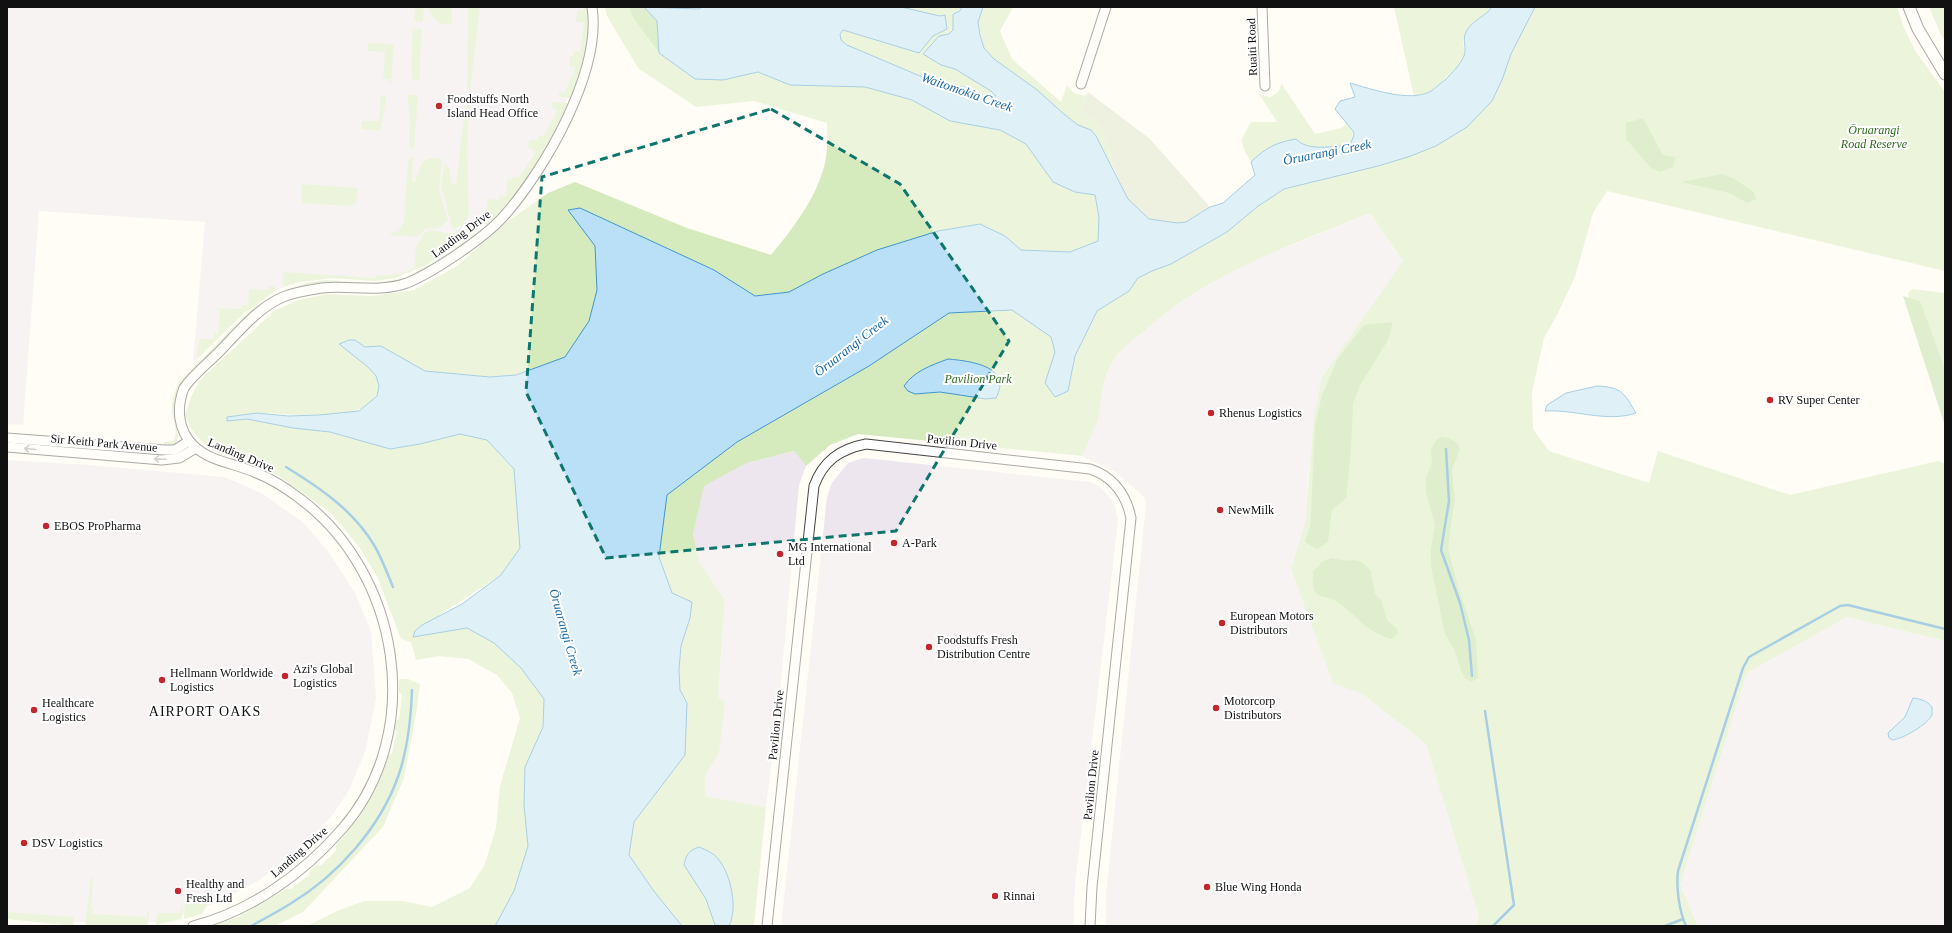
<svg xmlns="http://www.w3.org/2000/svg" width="1952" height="933" viewBox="0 0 1952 933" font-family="Georgia,serif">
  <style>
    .industrial { fill: #eee6ef }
    .green { fill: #d5ebbd }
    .forest { fill: #b9dc9c }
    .cemetery { fill: #d9e3c4 }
    .water { fill: #b9e0f7; stroke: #3f96cf }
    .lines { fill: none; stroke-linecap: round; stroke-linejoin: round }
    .stream { stroke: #3f96cf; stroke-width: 2.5 }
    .minor-casing { stroke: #444; stroke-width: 11 }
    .tertiary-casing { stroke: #444; stroke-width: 13 }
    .minor { stroke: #fff; stroke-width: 9 }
    .tertiary { stroke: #fff; stroke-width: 11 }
    .oneway { stroke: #a0a0a0 }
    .marked { fill: none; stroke: #0f766e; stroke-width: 3; stroke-dasharray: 8 5; stroke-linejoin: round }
    .poi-dot { fill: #c4262e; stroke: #fff; stroke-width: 1.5 }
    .labels { text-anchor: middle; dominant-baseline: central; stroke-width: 4; stroke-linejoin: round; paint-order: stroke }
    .street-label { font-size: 12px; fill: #111; stroke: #fff }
    .poi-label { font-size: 12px; fill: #111; stroke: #fff; text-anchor: start }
    .park-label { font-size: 12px; font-style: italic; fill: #2f6b1f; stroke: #fff }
    .water-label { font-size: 13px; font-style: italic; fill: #1768a6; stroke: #fff }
    .quarter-label { font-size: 14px; letter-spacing: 1px; fill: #111; stroke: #fff }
  </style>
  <rect width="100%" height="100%" fill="#fffdf5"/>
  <g class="industrial">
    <polygon points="7,7 588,7 583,60 552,136 498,209 446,252 409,273 370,280 330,278 293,283 260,298 251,304 193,362 205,222 39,211 23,425 7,424"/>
    <polygon points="1370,213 1403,261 1309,467 1305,523 1291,570 1349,688 1361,693 1426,744 1479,917 1475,926 1106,926 1106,894 1146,504 1145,498 1116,472 1082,456 1098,416 1103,381 1113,362 1125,347 1161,315 1210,284 1255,260"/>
    <polygon points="794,451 806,466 799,485 779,703 766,807 705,796 705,776 719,753 718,698 725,600 700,563 693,534 703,486 747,463"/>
    <polygon points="864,458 1090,482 1099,486 1112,500 1115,506 1118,521 1075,885 1073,926 781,926 827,497 832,483 848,463"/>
    <polygon points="7,460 89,465 225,477 263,494 304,523 330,554 355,593 371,631 376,698 365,752 349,790 334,813 316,833 261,879 220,901 186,914 154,922 101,923 7,917"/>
    <polygon points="1847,617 1945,641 1945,926 1698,926 1680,885 1747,673"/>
  </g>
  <g class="green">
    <polygon points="415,7 424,7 423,22 414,21"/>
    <path d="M429 7H451L453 23C440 27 431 20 429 7Z"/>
    <polygon points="468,7 480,7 470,90 467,88"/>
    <path d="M583 7H590C593 38 582 70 571 98L559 97V92L565 93 575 68 570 66V57L573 56 574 51 580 52 584 22H576L577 11 584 10Z"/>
    <path d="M605 7H629L634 19 659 53 723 80 758 72 790 85 865 87 912 100 950 121 1000 130 1026 144 1053 182 1075 192 1095 195 1099 217 1098 241 1070 252 1021 250 1005 236 980 224 938 231 823 274 789 292 755 296 714 270 651 241 569 210 595 246 597 290 589 321 565 357 516 375 490 377 425 371 381 346 365 347 355 340H349L340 345C351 354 370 364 376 377 380 385 379 393 373 400 353 424 287 413 258 413 248 413 237 417 227 417V421L247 419 293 428 330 432 390 449 420 444 460 434 487 440 514 470 520 547 501 575 439 615 440 619 467 628 494 643 521 668 544 699 543 727 525 767 524 805 528 846 514 891 495 926H307L337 911 364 901H403L432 907 470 888 485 864 496 828 500 786 520 718 512 693 497 675 468 659 439 656 416 660 411 642 401 639 377 576 359 547 331 513 277 475 214 451 202 442 192 430 185 415 191 397 200 380 274 311 298 300 327 294 372 296 414 290 457 266 507 222 548 193 575 182 687 228 771 255C794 227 816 199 825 163 828 150 827 136 827 123L754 101 696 107 638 68 607 16Z"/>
    <path d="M901 7H962L960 11 950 14H953V30L949 34 939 36 941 65 955 69 991 91 996 96C982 98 976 96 965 87H946L847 45 841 40 840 34 843 30 919 53 933 36 947 29 945 15 940 16Z"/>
    <polygon points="983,7 1013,7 1000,31 1012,59 1061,102 1067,85 1074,93 1085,96 1088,92 1080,113 1095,121 1102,128 1115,171 1096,136 1091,131 1078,125 1065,115 1036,89 994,59 984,48 978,22"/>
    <polygon points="1394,7 1492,7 1488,13 1474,22 1463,41 1465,54 1459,66 1430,92 1414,96"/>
    <path d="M1535 7H1897L1904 28 1916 52 1945 92V271L1607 191 1593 213 1575 277 1557 315 1544 338 1532 392 1533 429 1549 451 1649 483 1658 451 1790 495 1938 461 1945 464V641L1847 617 1747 673 1680 885 1698 926H1475L1479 917 1426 744 1361 693 1333 683 1291 569 1305 523 1314 415 1322 377 1403 261 1370 213C1291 245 1207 274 1143 332 1132 341 1120 350 1113 362 1102 378 1102 396 1099 414 1096 428 1088 443 1082 456L858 434 830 445 806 466 794 451 747 463 704 486 693 534 700 563 725 600 718 697 725 703 719 753 705 776V796L766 807 754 926H682L653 890 629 855 634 822 685 755 687 703 680 690 679 669 681 646 690 618 672 593 659 557 667 495 737 442 869 366 949 313 1012 310 1051 337 1055 352 1045 384 1068 391 1075 356 1097 311 1129 291 1138 278 1152 271 1171 264 1227 232 1257 207 1284 189 1378 166 1436 146 1502 80 1511 54Z"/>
    <polygon points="1929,7 1945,7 1945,41 1940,33"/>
    <polygon points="413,29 422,29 419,81 413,81 411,69"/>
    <polygon points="368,43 394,44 391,83 389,83 389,79 383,79 385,52 368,51"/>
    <path d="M1281 83 1315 134 1341 128 1345 125V121C1353 132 1355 132 1350 145 1334 146 1308 152 1296 139 1277 142 1265 148 1251 162L1245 152 1241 140 1251 122H1277L1259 94 1270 97C1276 94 1281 91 1281 83Z"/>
    <polygon points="381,95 387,95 380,131 362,129 362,121 379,121"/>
    <polygon points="407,95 418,95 414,149 409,148 410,118"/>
    <polygon points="469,95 467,151 469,215 463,225 454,229 452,228 441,185 445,162 450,170 451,183 456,184 466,98"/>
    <path d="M552 102 568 103C550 142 521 197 487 224H483L480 215 486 214 488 199 499 200V195L506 196 507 179 512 180 513 176 518 178 536 152 528 147 529 140H538V135L543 137 557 111 551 107Z"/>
    <path d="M413 156 412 181H416C418 167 425 152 442 160L439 190 448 220 438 229 426 228 417 237 390 235 388 234 398 231 404 222 408 160Z"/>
    <polygon points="302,184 358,188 356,203 350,206 301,203"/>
    <path d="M470 221 475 230 428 264 395 278 375 281 332 278 300 282 283 287V272L376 278V275C391 276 401 274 414 268L416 247 425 232C441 224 447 246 470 221Z"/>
    <path d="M474 233 476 234C450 258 413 283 376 286 358 288 339 283 321 284 310 285 295 293 285 290L307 283 325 280 364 283 388 281 408 277 450 252Z"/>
    <polygon points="269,286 275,287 275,291 243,314 196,360 199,339 213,339 214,333 218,334 220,310 216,309 216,308 241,309 242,305 248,305 249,289 268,290"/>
    <polygon points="1912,289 1945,293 1945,407 1915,323 1908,293"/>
    <path d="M276 294 275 297 253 311 187 377C177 390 172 405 175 422 176 428 180 435 177 441 174 446 169 446 164 446V442L173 441C180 433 171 417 172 407 172 398 176 390 179 382L251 309Z"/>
    <polygon points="399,679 408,679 420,684 416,714 404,778 383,827 303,912 275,926 212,926 236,918 287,889 291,889 309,875 310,871 316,865 320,866 336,851 336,845 359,817 388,756 392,753 397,731 394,729 396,721 399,719 402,696 399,691"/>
    <polygon points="91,878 93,878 91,909 93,909 92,914 147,917 147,912 149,912 148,925 85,926"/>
    <polygon points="208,900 208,904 202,914 184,919 185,902"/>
    <polygon points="181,906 183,906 182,919 156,925 157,913 180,913"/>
    <polygon points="7,912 74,917 73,926 7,919"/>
  </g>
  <g class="forest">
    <polygon points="629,7 644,7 657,21 659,53 634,19"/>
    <polygon points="1643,118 1663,155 1676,157 1673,167 1660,172 1651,168 1626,139 1626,123"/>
    <polygon points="1722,174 1733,178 1754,192 1756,199 1747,203 1730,193 1681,182"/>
    <polygon points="1903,296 1920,301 1945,369 1945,426"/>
    <polygon points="1393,322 1388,340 1361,384 1353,403 1351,451 1346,498 1332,510 1328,542 1317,549 1305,542 1310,526 1311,513 1315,425 1322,395 1338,358 1364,325"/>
    <polygon points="1441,437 1448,438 1457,443 1460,449 1452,470 1455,498 1448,548 1458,587 1476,640 1478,678 1471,682 1465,678 1461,670 1454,649 1445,634 1431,567 1431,549 1435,525 1426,492 1426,477 1432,463 1431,450 1437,439"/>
    <path d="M1332 558 1347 561 1354 560 1362 562 1371 571 1375 594 1381 600 1387 620 1397 629 1398 633 1392 639C1365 632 1357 615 1336 601 1329 596 1318 599 1314 590 1312 585 1313 577 1313 571L1319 566 1321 562Z"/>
  </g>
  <polygon class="cemetery" points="1088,92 1150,139 1210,207 1186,222 1178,223 1149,219 1128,199 1115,171 1102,128 1095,121 1080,113"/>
  <g class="water">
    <path d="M644 7 699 9 702 7H901L940 16 945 15 947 29 933 36 919 53 843 30 840 34 841 40 847 45 946 87H965C975 95 982 99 996 96L991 91 955 69 941 65 923 54 939 36 949 34 953 30V14L960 11 962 7H983L978 22 980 35 984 48 994 59 1036 89 1065 115 1078 125 1091 130 1096 136 1128 199 1149 219 1178 223 1186 222 1210 207 1223 203 1255 175 1251 162C1265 148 1277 142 1296 139 1308 152 1334 146 1350 145L1354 135 1353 131 1335 109 1340 101 1355 97 1350 83C1371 89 1411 103 1431 91 1436 88 1440 83 1445 80 1452 73 1460 65 1464 56 1467 49 1462 40 1466 32 1471 21 1485 17 1492 7H1535L1511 54 1502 80 1492 101 1467 127 1436 146 1408 157 1378 166 1284 189 1257 207 1227 232 1171 264 1152 271 1138 278 1129 291 1097 311 1075 356 1068 391 1055 397 1045 383 1055 352 1051 337 1012 310 949 313 869 366 737 442 667 495 659 557 672 593 692 602 690 618 681 646 679 669 680 690 687 703 685 755 634 822 629 855 653 890 682 926H495L514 891 528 846 524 805 525 767 543 727 544 699 521 668 494 643 467 628 413 637 415 631 422 625 462 604 501 575 520 548 514 469 487 440 460 434 420 444 390 449 330 432 293 428 247 419 227 421V417L257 413 288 416 319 415 359 411 377 396 379 386 376 376 368 367 339 344 349 340H355L365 347 381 346 425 371 490 377 516 375 565 357 589 321 597 290 595 246 568 210 580 208 714 270 755 296 789 292 823 274 877 250 938 231 980 224 1005 236 1021 250 1070 252 1098 241 1099 217 1095 195 1075 192 1053 182 1026 144 1000 130 950 121 912 100 865 87 790 85 758 72 723 80 695 79 659 53 657 21Z"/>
    <path d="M948 359C970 361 1013 366 996 398L986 399 940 392 915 394 908 391 904 386C914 371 932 365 948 359Z"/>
    <path d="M1597 386C1622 387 1624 393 1636 413 1607 423 1574 409 1545 411L1547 405 1566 393Z"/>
    <path d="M1913 698C1921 699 1927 701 1932 707V715C1927 725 1904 738 1893 740L1889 738 1888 733 1905 717Z"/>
    <path d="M699 847C706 850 714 853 719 860 731 875 738 908 729 926L715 925 706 899 684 865C686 855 688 851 699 847Z"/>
  </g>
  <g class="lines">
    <g class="stream">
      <polyline points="1446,449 1449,501 1441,550 1460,603 1469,640 1472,676"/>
      <path d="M286 467C320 488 353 510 374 545 382 558 387 573 393 587"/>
      <polyline points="1485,711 1514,905 1493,926"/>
      <path d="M251 926C264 919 277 912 290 904 338 875 381 827 399 774 408 747 411 718 412 690"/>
      <polyline points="1665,926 1683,919"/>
      <path d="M1686 926C1679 911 1676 887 1678 871L1743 668 1749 657 1840 606 1848 605 1945 629"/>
    </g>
    <defs>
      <g id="minor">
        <polyline points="1262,7 1265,86"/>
        <polyline points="1081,84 1106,7"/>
        <polyline points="7,438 164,450 175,450 189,441"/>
        <polyline points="7,447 162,460 179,458 196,448"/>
        <path d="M193 926C251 911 303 874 342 829 427 732 400 572 299 498 286 488 270 478 254 472 234 463 211 462 194 446 178 431 176 408 184 388 193 375 207 364 218 353 237 334 257 308 283 297 295 292 309 290 322 288 350 285 379 293 407 283 434 272 484 238 503 217 545 170 602 71 592 7"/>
        <path d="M767 926 814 486C823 461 840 449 866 444L1090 469C1114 477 1126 494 1131 518L1092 887 1090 926"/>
      </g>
      <polyline id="tertiary" points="1909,7 1918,29 1945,74"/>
    </defs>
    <use href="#minor" class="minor-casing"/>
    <use href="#tertiary" class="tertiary-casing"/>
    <use href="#minor" class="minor"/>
    <use href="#tertiary" class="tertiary"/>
  </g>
  <defs><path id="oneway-shaft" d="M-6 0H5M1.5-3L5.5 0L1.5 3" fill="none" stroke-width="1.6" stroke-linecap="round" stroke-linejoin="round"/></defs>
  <g class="oneway">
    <use href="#oneway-shaft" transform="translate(30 449) rotate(-175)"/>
    <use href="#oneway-shaft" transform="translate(160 459) rotate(-178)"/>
  </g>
  <path d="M0 0H1952V933H0ZM771 109 900 184 1009 341 896 531 606 558 526 392 542 177Z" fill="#fffdf5" fill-opacity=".55" fill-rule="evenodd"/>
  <path class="marked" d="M771 109 900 184 1009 341 896 531 606 558 526 392 542 177Z"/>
  <g class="poi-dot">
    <circle cx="439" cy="106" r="4"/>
    <circle cx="1770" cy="400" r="4"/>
    <circle cx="1211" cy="413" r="4"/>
    <circle cx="1220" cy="510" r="4"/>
    <circle cx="46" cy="526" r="4"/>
    <circle cx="894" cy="543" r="4"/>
    <circle cx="780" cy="554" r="4"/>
    <circle cx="1222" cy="623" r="4"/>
    <circle cx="929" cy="647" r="4"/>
    <circle cx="285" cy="676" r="4"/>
    <circle cx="162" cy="680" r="4"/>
    <circle cx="1216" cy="708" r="4"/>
    <circle cx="34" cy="710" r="4"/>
    <circle cx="24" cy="843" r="4"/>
    <circle cx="1207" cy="887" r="4"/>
    <circle cx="178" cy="891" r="4"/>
    <circle cx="995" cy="896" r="4"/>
  </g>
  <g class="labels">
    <g class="street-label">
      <text transform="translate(1252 47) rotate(-92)">Ruaiti Road</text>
      <text transform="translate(461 234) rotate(-37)">Landing Drive</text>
      <text transform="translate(962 442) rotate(6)">Pavilion Drive</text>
      <text transform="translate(104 443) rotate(5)">Sir Keith Park Avenue</text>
      <text transform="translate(241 455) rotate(23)">Landing Drive</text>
      <text transform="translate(776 725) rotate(-84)">Pavilion Drive</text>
      <text transform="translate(1091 785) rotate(-84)">Pavilion Drive</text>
      <text transform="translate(299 852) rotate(-41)">Landing Drive</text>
    </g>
    <g class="poi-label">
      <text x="447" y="99">Foodstuffs North<tspan x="447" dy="14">Island Head Office</tspan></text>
      <text x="1778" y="400">RV Super Center</text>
      <text x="1219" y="413">Rhenus Logistics</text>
      <text x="1228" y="510">NewMilk</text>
      <text x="54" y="526">EBOS ProPharma</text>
      <text x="902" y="543">A-Park</text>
      <text x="788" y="547">MG International<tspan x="788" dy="14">Ltd</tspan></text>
      <text x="1230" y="616">European Motors<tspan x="1230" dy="14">Distributors</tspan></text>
      <text x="937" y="640">Foodstuffs Fresh<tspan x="937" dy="14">Distribution Centre</tspan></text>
      <text x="293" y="669">Azi's Global<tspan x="293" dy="14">Logistics</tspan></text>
      <text x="170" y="673">Hellmann Worldwide<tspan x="170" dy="14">Logistics</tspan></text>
      <text x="1224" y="701">Motorcorp<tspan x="1224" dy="14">Distributors</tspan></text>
      <text x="42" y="703">Healthcare<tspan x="42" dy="14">Logistics</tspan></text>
      <text x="32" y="843">DSV Logistics</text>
      <text x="186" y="884">Healthy and<tspan x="186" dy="14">Fresh Ltd</tspan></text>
      <text x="1215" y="887">Blue Wing Honda</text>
      <text x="1003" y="896">Rinnai</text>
    </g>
    <g class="park-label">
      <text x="1874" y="130">Ōruarangi<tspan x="1874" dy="14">Road Reserve</tspan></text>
      <text x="978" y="379">Pavilion Park</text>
    </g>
    <g class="water-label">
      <text transform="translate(967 92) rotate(19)">Waitomokia Creek</text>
      <text transform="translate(1327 152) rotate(-11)">Ōruarangi Creek</text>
      <text transform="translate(851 346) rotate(-38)">Ōruarangi Creek</text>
      <text transform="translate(566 632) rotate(74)">Ōruarangi Creek</text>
    </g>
    <g class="quarter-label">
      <text x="205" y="711">AIRPORT OAKS</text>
    </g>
  </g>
  <rect width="1952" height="933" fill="none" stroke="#111111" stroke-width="16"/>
</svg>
